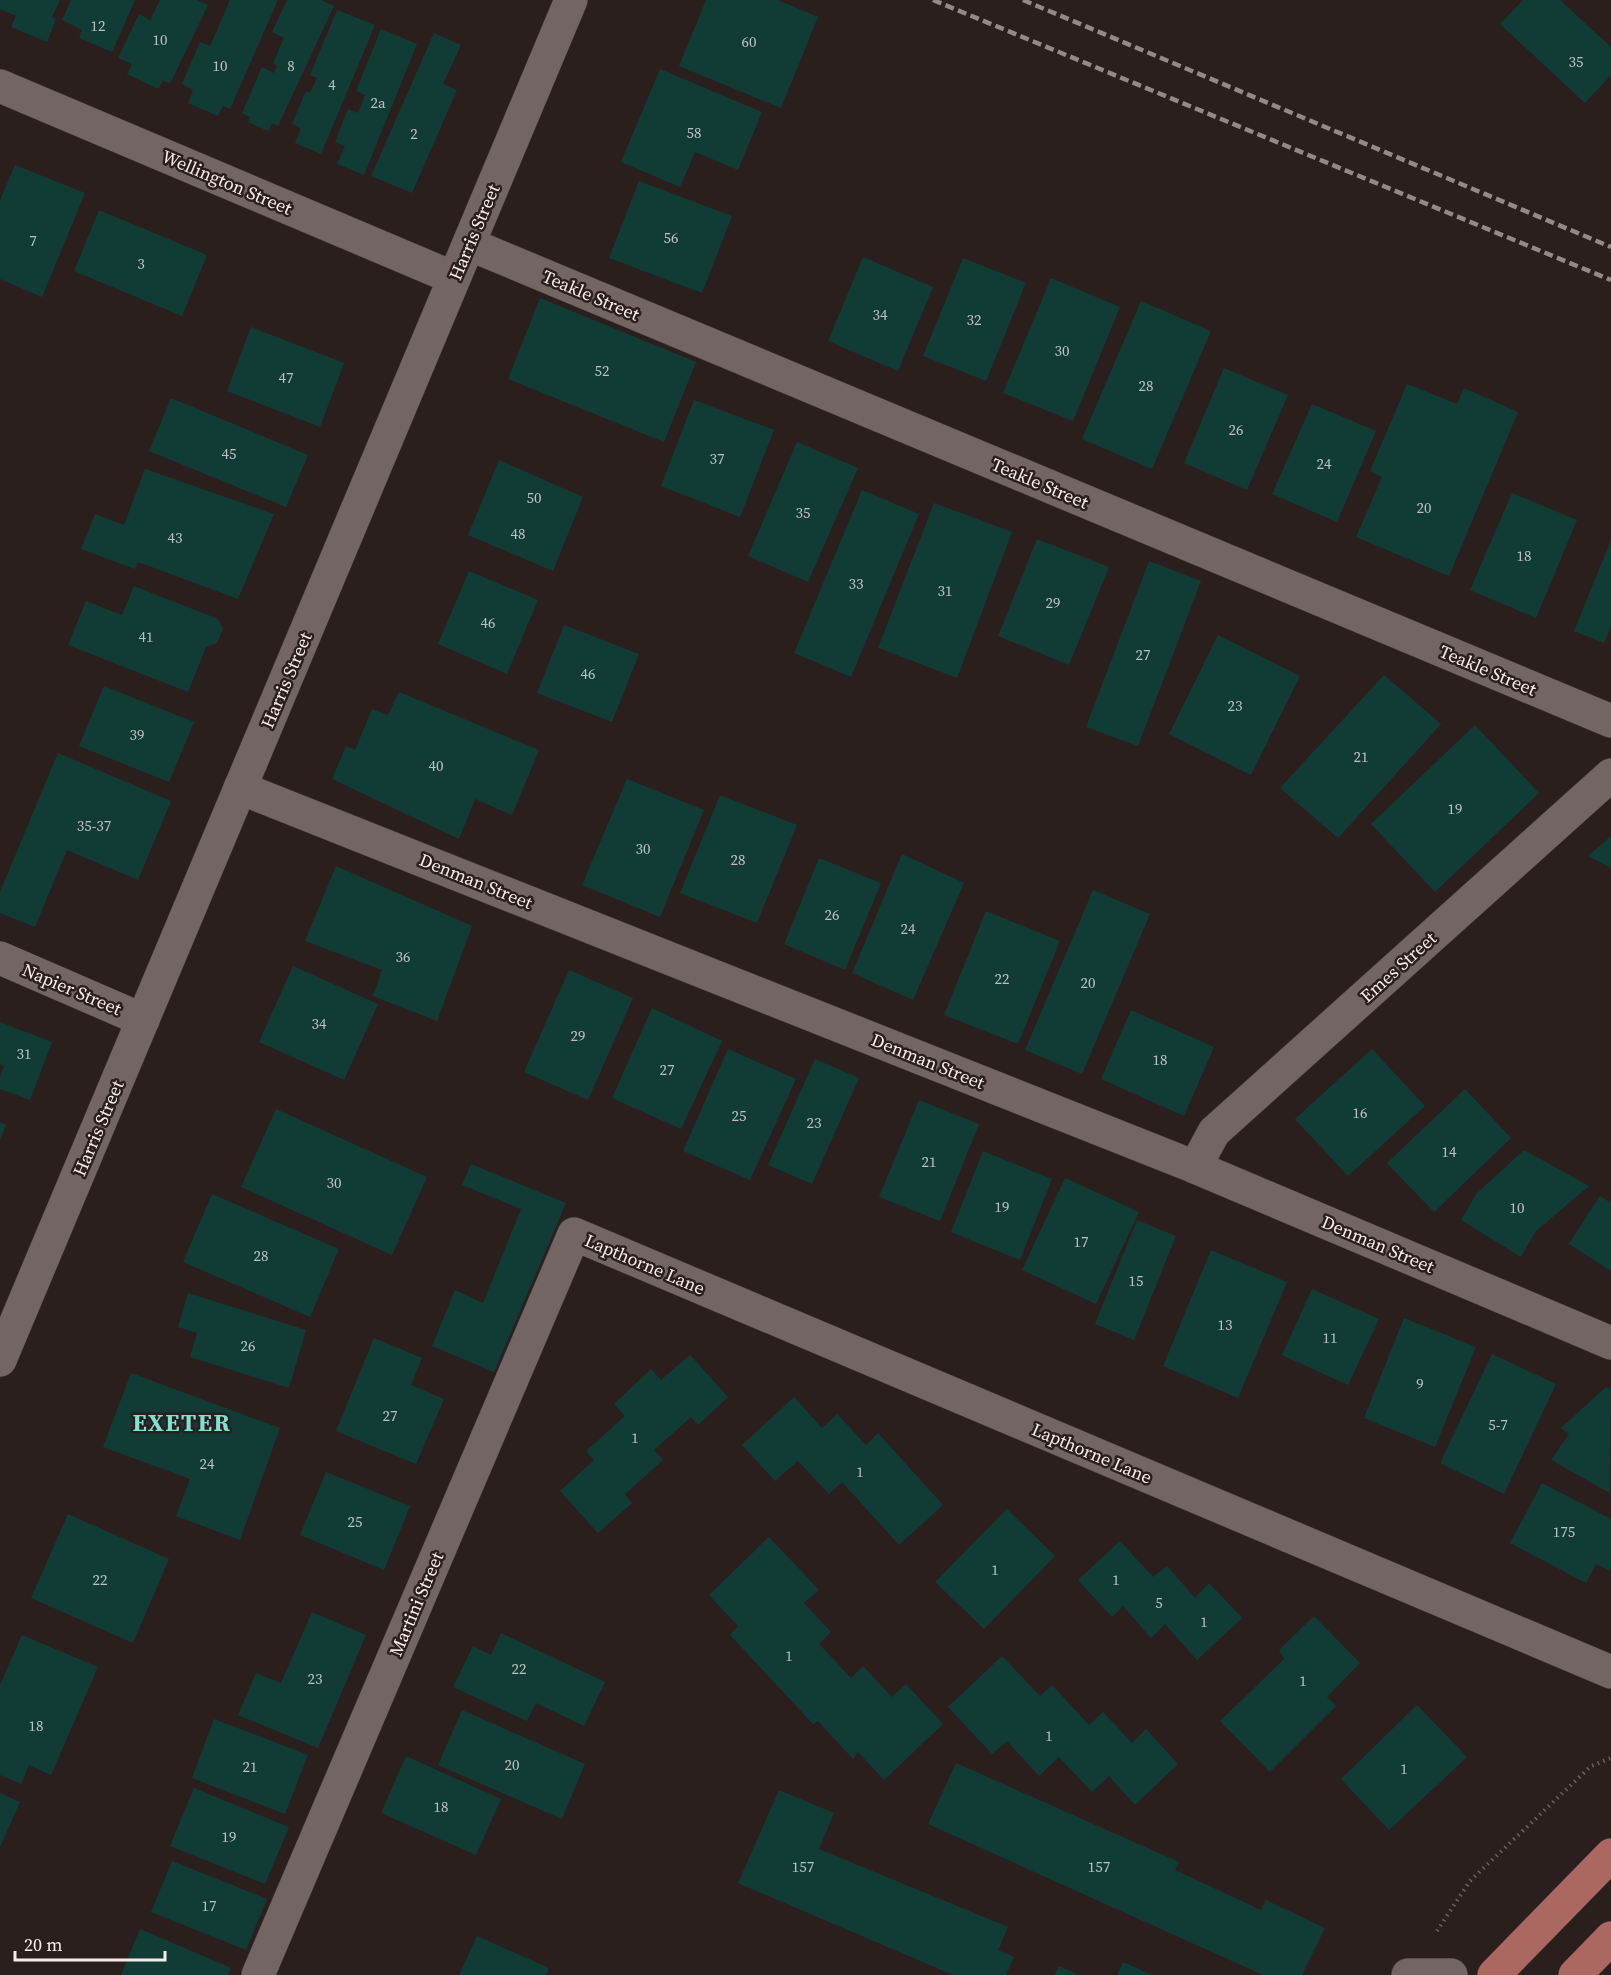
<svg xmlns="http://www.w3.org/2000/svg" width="1611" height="1975" viewBox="0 0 1611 1975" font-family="'Source Serif 4',serif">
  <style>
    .building { fill: #113c36 }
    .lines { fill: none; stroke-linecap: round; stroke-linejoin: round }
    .minor-casing { stroke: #453b3a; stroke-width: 34 }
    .major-casing { stroke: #453b3a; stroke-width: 34 }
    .path { stroke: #6c6160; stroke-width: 4; stroke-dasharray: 1.5 4.5; stroke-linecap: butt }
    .minor { stroke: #736563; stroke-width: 33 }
    .major { stroke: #ac6760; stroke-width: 33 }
    .rail { stroke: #938988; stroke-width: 4.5; stroke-dasharray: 9 4.5; stroke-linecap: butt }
    .labels { text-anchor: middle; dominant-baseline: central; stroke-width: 5; stroke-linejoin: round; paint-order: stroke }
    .number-label { font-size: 15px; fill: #bcc0be }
    .street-label { font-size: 18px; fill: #f5eceb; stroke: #2a1f1d }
    .district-label { font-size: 24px; font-weight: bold; letter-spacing: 1.5px; fill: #7be3d3; stroke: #2a1f1d }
  </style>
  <rect width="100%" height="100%" fill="#2a1f1d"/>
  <g class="building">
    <polygon points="0,0 60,0 52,17 56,19 47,42 11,27 16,16 0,9"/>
    <polygon points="71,0 135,0 112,52 79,38 82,30 62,20"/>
    <polygon points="160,0 197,0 208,5 170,84 163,80 158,89 127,74 132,64 118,58 139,14 150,20"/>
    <polygon points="230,0 278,0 230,109 223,106 218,116 188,103 193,90 182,84 200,42 210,46"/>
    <polygon points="287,0 321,0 334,6 278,126 272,123 268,131 248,122 250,117 242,113 262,67 274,73 277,66 273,63 284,38 272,32"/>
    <polygon points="706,0 778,0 818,17 781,108 679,66"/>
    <polygon points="1523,0 1560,0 1611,47 1611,75 1585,103 1500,24"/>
    <polygon points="337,10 375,25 321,154 295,143 301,128 292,124 306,91 310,93 317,78 310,75"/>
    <polygon points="381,29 417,44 364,175 337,164 345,146 335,142 348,109 358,113 365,95 356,91"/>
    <polygon points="434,33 461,45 443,84 457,90 412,193 371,176"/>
    <polygon points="660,69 762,112 738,170 695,152 680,187 621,162"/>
    <polygon points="15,165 85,193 42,297 0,279 0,200"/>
    <polygon points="639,181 732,216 702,293 609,258"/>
    <polygon points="99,210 207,255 182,316 74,271"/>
    <polygon points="863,257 933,287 898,371 828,341"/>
    <polygon points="963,258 1026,283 986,381 923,356"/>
    <polygon points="1051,278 1120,307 1073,421 1003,393"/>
    <polygon points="540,298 696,362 664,442 508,379"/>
    <polygon points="1141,301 1211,331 1152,469 1082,439"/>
    <polygon points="251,327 344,363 320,427 227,391"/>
    <polygon points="1224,368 1288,395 1247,490 1184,463"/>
    <polygon points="1407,384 1457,404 1464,388 1518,412 1449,576 1356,537 1382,477 1370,471"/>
    <polygon points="171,398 308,455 286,507 149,451"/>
    <polygon points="694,400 774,430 740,517 661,486"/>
    <polygon points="1312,404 1376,431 1337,522 1272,494"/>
    <polygon points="797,442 858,468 808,582 748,556"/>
    <polygon points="499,460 583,497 553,571 468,535"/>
    <polygon points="145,469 274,514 238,599 138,562 135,569 81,549 95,514 124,525"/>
    <polygon points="862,490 919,514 851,677 794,653"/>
    <polygon points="1512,493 1577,520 1536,618 1470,590"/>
    <polygon points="934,503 1012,532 957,678 878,648"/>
    <polygon points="1037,539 1109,567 1069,665 998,636"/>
    <polygon points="1611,540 1611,627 1604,643 1574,631"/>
    <polygon points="1149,561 1201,581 1138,746 1086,727"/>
    <polygon points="469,571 538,600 507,674 438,644"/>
    <polygon points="134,586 218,619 223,629 217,643 206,647 188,692 68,645 86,601 122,615"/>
    <polygon points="564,625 639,654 612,722 537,693"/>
    <polygon points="1218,635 1300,676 1251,775 1169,734"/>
    <polygon points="1384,675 1441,724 1338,838 1280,788"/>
    <polygon points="104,686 194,722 169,782 79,746"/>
    <polygon points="399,692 539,750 512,815 475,799 459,839 332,779 346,746 355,750 372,709 388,715"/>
    <polygon points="1475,725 1539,793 1435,892 1371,824"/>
    <polygon points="58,753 171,801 138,880 67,850 35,927 0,913 0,892"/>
    <polygon points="627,779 704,810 660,917 582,885"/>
    <polygon points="720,795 797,825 757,923 680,893"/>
    <polygon points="1611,836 1611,868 1588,856"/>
    <polygon points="902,854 964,883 913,1000 852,973"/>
    <polygon points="819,858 881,883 845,970 784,944"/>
    <polygon points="336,866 472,926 437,1021 373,996 382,970 305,941"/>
    <polygon points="1093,890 1150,914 1082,1074 1025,1050"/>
    <polygon points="986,911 1060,941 1018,1044 944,1015"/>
    <polygon points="293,966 378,1004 344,1080 259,1042"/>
    <polygon points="569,970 633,998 588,1100 524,1072"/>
    <polygon points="652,1008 722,1041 681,1129 612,1098"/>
    <polygon points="1131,1010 1214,1047 1184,1116 1101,1079"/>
    <polygon points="0,1022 52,1042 30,1100 0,1089 0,1077 4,1066 0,1064"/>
    <polygon points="728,1049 796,1079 750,1180 683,1151"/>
    <polygon points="1372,1049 1425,1106 1348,1176 1295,1119"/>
    <polygon points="815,1059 859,1078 812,1184 768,1165"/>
    <polygon points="1465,1089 1511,1138 1434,1212 1387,1163"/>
    <polygon points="919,1100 979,1124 940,1221 879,1197"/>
    <polygon points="276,1109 427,1177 392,1255 241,1187"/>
    <polygon points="0,1122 6,1125 0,1140"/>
    <polygon points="1524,1150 1589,1186 1535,1232 1521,1257 1461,1220 1477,1193"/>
    <polygon points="983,1151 1052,1179 1020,1260 951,1232"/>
    <polygon points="471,1164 566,1203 494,1372 432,1346 455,1290 483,1303 521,1209 462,1185"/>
    <polygon points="1065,1178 1139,1212 1096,1304 1022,1270"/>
    <polygon points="212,1194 339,1249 310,1317 183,1262"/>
    <polygon points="1600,1196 1611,1203 1611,1271 1569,1244"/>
    <polygon points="1137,1220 1176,1236 1134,1340 1095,1324"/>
    <polygon points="1211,1250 1287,1282 1238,1398 1163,1366"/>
    <polygon points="1312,1289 1379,1319 1348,1385 1282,1355"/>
    <polygon points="188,1293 306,1330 289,1388 190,1357 197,1333 178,1327"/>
    <polygon points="1404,1318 1476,1347 1435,1447 1364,1418"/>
    <polygon points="374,1338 422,1358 411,1385 444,1399 416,1464 336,1431"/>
    <polygon points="1492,1354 1556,1384 1504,1494 1440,1463"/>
    <polygon points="690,1355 728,1397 698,1425 691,1417 654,1450 663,1460 625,1494 632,1503 598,1533 560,1491 594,1460 586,1451 625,1416 614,1404 651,1369 661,1380"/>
    <polygon points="131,1373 280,1428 240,1540 176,1516 190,1479 103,1447"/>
    <polygon points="1606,1387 1611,1389 1610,1493 1551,1460 1569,1434 1561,1428"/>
    <polygon points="794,1397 822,1428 837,1414 866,1445 878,1433 943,1505 899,1545 842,1482 829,1494 798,1461 775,1481 742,1445"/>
    <polygon points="326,1472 410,1506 384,1570 300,1535"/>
    <polygon points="1542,1483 1611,1519 1611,1571 1596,1564 1586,1583 1510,1543"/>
    <polygon points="1007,1509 1055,1556 984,1629 935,1582"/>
    <polygon points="68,1514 169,1559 133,1643 31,1598"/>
    <polygon points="769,1537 819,1590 804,1603 831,1632 819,1644 851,1678 863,1666 892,1697 906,1684 943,1724 884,1780 858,1752 853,1759 818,1721 813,1724 730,1635 738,1626 709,1595"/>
    <polygon points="1120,1541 1153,1577 1167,1566 1195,1598 1209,1583 1242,1618 1197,1660 1165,1624 1151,1638 1123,1606 1112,1617 1078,1580"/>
    <polygon points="312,1612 366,1635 318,1748 238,1715 256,1673 281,1683"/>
    <polygon points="1314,1616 1360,1663 1327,1697 1336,1706 1270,1772 1220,1721 1284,1659 1279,1650"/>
    <polygon points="501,1633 605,1682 584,1726 536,1703 527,1721 453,1687 473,1646 491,1655"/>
    <polygon points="22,1635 98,1667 51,1775 29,1765 21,1784 0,1775 0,1685"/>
    <polygon points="1002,1656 1040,1696 1052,1685 1089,1725 1103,1712 1132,1743 1146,1729 1178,1764 1135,1805 1109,1776 1092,1792 1059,1757 1039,1776 1007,1741 992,1754 948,1707"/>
    <polygon points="1417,1705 1467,1757 1389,1830 1341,1779"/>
    <polygon points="462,1710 585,1764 562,1819 438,1765"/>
    <polygon points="214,1719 308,1755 285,1814 192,1778"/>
    <polygon points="406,1756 501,1799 476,1855 381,1813"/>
    <polygon points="956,1763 1179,1862 1175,1870 1261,1910 1266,1900 1325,1928 1302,1975 1263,1975 928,1824"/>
    <polygon points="194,1788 289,1827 265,1884 170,1846"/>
    <polygon points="779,1790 834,1813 819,1849 1008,1927 998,1950 1014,1957 1006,1975 953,1975 738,1883"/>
    <polygon points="0,1793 20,1802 0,1847"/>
    <polygon points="172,1861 267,1899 246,1950 151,1912"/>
    <polygon points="140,1929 231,1968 228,1975 121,1975"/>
    <polygon points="477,1936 549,1968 546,1975 459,1975"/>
    <polygon points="1123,1962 1152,1975 1117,1975"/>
    <polygon points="1059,1966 1079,1975 1055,1975"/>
  </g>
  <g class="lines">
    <defs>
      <g id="minor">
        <polyline points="0,86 454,278"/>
        <polyline points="469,244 1611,721"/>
        <polyline points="240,788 1195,1167 1611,1343"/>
        <polyline points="0,958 143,1020"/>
        <polyline points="1195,1167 1214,1132 1611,775"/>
        <polyline points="0,1360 571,0"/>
        <polyline points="258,1975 574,1234 1611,1672"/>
        <polyline points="1408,1975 1451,1975"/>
      </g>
      <g id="major">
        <polyline points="1494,1975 1611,1855"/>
        <polyline points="1575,1975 1611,1938"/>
      </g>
    </defs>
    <use href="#minor" class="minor-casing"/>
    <use href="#major" class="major-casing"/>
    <polyline class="path" points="1437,1931 1470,1881 1591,1766 1611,1758"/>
    <use href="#minor" class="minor"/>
    <use href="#major" class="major"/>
    <g class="rail">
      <polyline points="933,0 1611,280"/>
      <polyline points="1023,0 1611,247"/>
    </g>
  </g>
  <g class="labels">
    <g class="number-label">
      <text x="98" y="25">12</text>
      <text x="160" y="39">10</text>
      <text x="749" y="41">60</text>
      <text x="1576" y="61">35</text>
      <text x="220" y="65">10</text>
      <text x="291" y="65">8</text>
      <text x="332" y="84">4</text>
      <text x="378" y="102">2a</text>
      <text x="694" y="132">58</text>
      <text x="414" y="133">2</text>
      <text x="671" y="237">56</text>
      <text x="33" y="240">7</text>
      <text x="141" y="263">3</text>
      <text x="880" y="314">34</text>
      <text x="974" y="319">32</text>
      <text x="1062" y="350">30</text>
      <text x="602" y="370">52</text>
      <text x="286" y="377">47</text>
      <text x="1146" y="385">28</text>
      <text x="1236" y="429">26</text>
      <text x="229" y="453">45</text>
      <text x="717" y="458">37</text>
      <text x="1324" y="463">24</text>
      <text x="534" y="497">50</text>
      <text x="1424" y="507">20</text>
      <text x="803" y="512">35</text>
      <text x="518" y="533">48</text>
      <text x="175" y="537">43</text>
      <text x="1524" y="555">18</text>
      <text x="856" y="583">33</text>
      <text x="945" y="590">31</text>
      <text x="1053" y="602">29</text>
      <text x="488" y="622">46</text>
      <text x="146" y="636">41</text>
      <text x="1143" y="654">27</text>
      <text x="588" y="673">46</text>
      <text x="1235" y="705">23</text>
      <text x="137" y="734">39</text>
      <text x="1361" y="756">21</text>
      <text x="436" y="765">40</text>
      <text x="1455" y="808">19</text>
      <text x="94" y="825">35-37</text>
      <text x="643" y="848">30</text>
      <text x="738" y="859">28</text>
      <text x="832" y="914">26</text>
      <text x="908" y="928">24</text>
      <text x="403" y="956">36</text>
      <text x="1002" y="978">22</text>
      <text x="1088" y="982">20</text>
      <text x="319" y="1023">34</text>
      <text x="578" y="1035">29</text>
      <text x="24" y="1053">31</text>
      <text x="1160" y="1059">18</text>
      <text x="667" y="1069">27</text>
      <text x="1360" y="1112">16</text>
      <text x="739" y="1115">25</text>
      <text x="814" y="1122">23</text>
      <text x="1449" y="1151">14</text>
      <text x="929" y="1161">21</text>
      <text x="334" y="1182">30</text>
      <text x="1002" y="1206">19</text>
      <text x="1517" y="1207">10</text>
      <text x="1081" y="1241">17</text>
      <text x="261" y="1255">28</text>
      <text x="1136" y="1280">15</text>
      <text x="1225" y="1324">13</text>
      <text x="1330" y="1337">11</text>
      <text x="248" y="1345">26</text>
      <text x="1420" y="1383">9</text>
      <text x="390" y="1415">27</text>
      <text x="1498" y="1424">5-7</text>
      <text x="635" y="1437">1</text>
      <text x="207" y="1463">24</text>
      <text x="860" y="1471">1</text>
      <text x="355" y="1521">25</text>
      <text x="1564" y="1531">175</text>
      <text x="995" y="1569">1</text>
      <text x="100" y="1579">22</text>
      <text x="1116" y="1579">1</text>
      <text x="1159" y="1602">5</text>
      <text x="1204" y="1621">1</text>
      <text x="789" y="1655">1</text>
      <text x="519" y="1668">22</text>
      <text x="315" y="1678">23</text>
      <text x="1303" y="1680">1</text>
      <text x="36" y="1725">18</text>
      <text x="1049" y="1735">1</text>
      <text x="512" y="1764">20</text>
      <text x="250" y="1766">21</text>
      <text x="1404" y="1768">1</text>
      <text x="441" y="1806">18</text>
      <text x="229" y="1836">19</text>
      <text x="803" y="1866">157</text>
      <text x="1099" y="1866">157</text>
      <text x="209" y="1905">17</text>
    </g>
    <g class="street-label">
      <text transform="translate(227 182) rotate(23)">Wellington Street</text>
      <text transform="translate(474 232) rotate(-67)">Harris Street</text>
      <text transform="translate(591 295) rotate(23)">Teakle Street</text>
      <text transform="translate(1040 483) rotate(23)">Teakle Street</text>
      <text transform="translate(1488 670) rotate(23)">Teakle Street</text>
      <text transform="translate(286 680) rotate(-67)">Harris Street</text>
      <text transform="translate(476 881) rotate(22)">Denman Street</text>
      <text transform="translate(1398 967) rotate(-42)">Emes Street</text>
      <text transform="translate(72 989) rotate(23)">Napier Street</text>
      <text transform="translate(928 1061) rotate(22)">Denman Street</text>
      <text transform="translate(98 1128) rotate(-67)">Harris Street</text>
      <text transform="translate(1378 1244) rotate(23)">Denman Street</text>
      <text transform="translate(645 1264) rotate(23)">Lapthorne Lane</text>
      <text transform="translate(1092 1453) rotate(23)">Lapthorne Lane</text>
      <text transform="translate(416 1604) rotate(-67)">Martini Street</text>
    </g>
    <g class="district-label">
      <text x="182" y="1422">EXETER</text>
    </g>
  </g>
  <path d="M15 1951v9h150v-9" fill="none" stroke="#f5eceb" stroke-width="3"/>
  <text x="24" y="1951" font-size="18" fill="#f5eceb" stroke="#2a1f1d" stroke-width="4.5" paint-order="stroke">20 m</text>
</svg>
